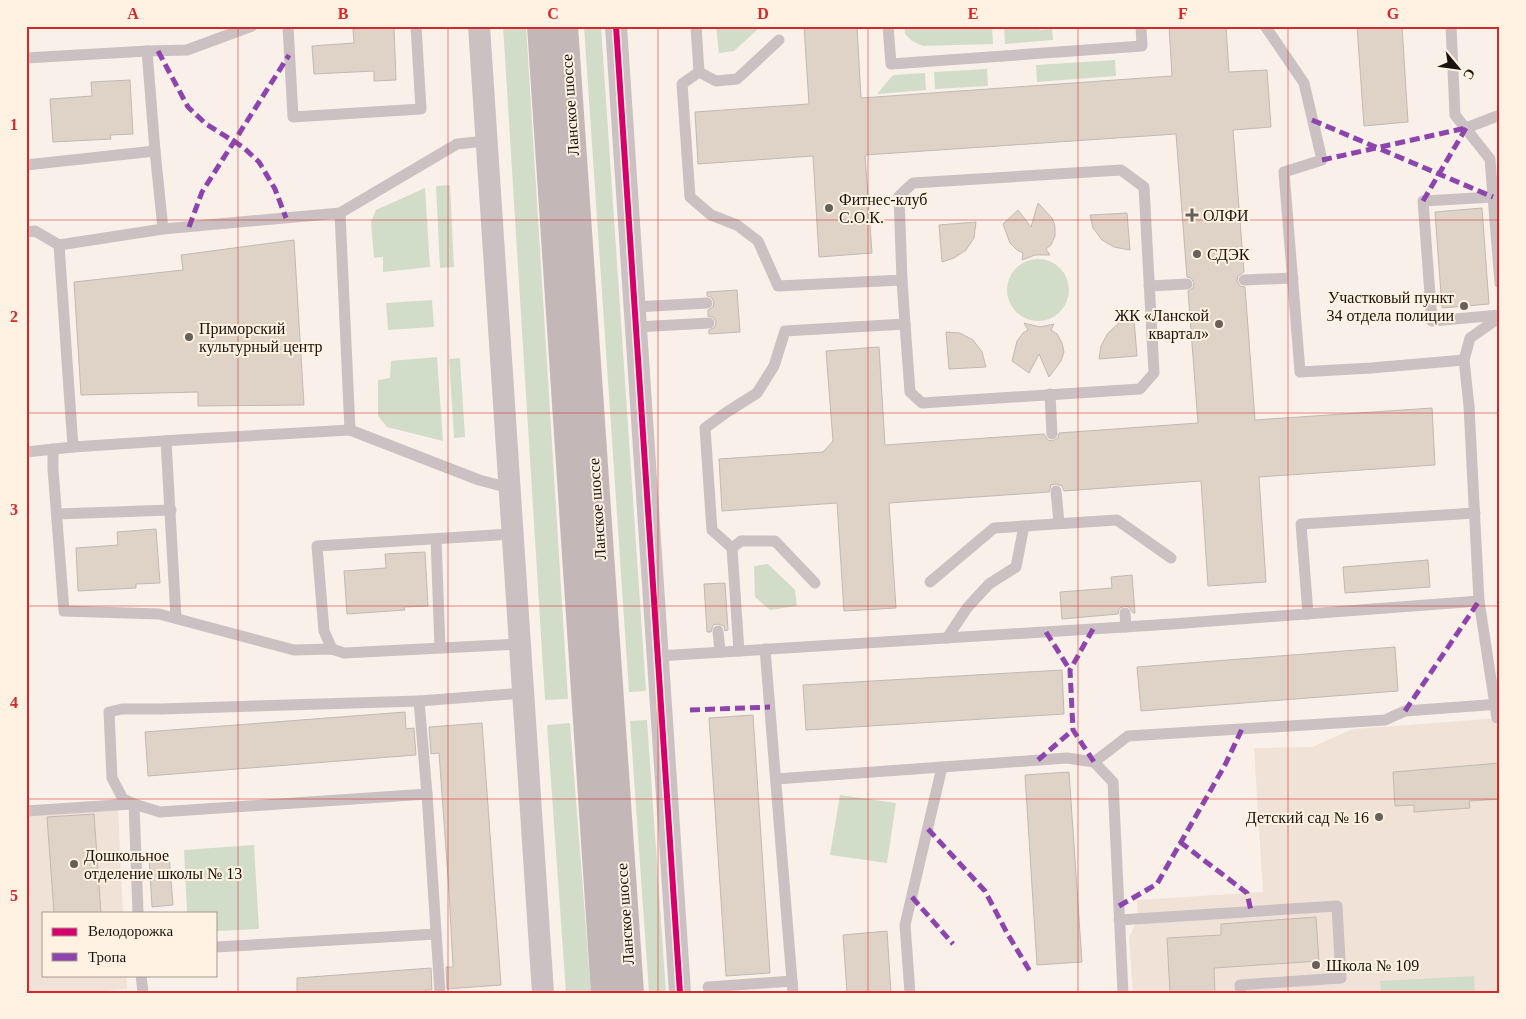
<svg xmlns="http://www.w3.org/2000/svg" width="1526" height="1019" viewBox="0 0 1526 1019" font-family="'Times New Roman',serif">
  <style>
    .education { fill: #f1e2d7 }
    .green { fill: #d2ddc9 }
    .building { fill: #dfd2c7; stroke: #c1b9b3 }
    .lines { fill: none; stroke-linecap: round; stroke-linejoin: round }
    .service { stroke: #cbc1c2; stroke-width: 11 }
    .minor { stroke: #cbc1c2; stroke-width: 22 }
    .secondary { stroke: #c3b7b8; stroke-width: 28 }
    .quiet { stroke: #8e44ad; stroke-width: 5; stroke-dasharray: 10 5; stroke-linecap: butt }
    .cycleway-casing { stroke: #fff2e3; stroke-width: 9 }
    .cycleway { stroke: #d6006c; stroke-width: 6 }
    .grid { fill: none; stroke: #d62828; stroke-width: 1; stroke-opacity: 0.55 }
    .poi-dot { fill: #676159; stroke: #fff2e3; stroke-width: 2 }
    .labels { text-anchor: middle; dominant-baseline: central; stroke-width: 4; stroke-linejoin: round; paint-order: stroke }
    .street-label { font-size: 16px; fill: #18130c; stroke: #fff2e3 }
    .poi-label { font-size: 16px; fill: #18130c; stroke: #fff2e3; text-anchor: start }
    .neatline { fill: none; stroke: #d62828; stroke-width: 2 }
    .grid-label { font-size: 16px; text-anchor: middle; font-weight: bold; fill: #d62828 }
  </style>
  <rect width="100%" height="100%" fill="#f9f1e9"/>
  <g class="education">
    <polygon points="1500,718 1500,993 1133,993 1129,937 1138,919 1137,900 1263,892 1254,748 1312,747 1353,729"/>
    <polygon points="118,806 123,913 44,913 44,975 126,975 127,989 81,993 26,993 26,816"/>
  </g>
  <g class="green">
    <polygon points="503,26 526,26 568,699 545,700"/>
    <polygon points="584,26 601,26 646,691 629,692"/>
    <polygon points="716,26 759,26 759,28 734,51 719,53"/>
    <polygon points="904,26 992,26 993,44 923,46 912,41 905,34"/>
    <polygon points="1004,26 1036,26 1040,30 1052,29 1053,40 1005,44"/>
    <polygon points="1115,60 1116,76 1037,82 1036,65"/>
    <polygon points="987,69 988,86 935,89 934,72"/>
    <polygon points="925,73 926,90 877,94 893,75"/>
    <polygon points="450,185 454,267 440,268 436,186"/>
    <polygon points="425,188 430,267 383,272 383,257 374,258 371,222 376,210"/>
    <circle cx="1038" cy="290" r="31"/>
    <polygon points="432,300 434,327 388,330 386,303"/>
    <polygon points="437,357 443,441 387,427 378,416 378,380 390,378 391,361"/>
    <polygon points="460,358 465,437 454,438 449,359"/>
    <polygon points="768,564 795,590 797,606 770,610 755,597 754,566"/>
    <polygon points="647,720 666,993 649,993 630,721"/>
    <polygon points="570,723 591,993 566,993 547,725"/>
    <polygon points="840,795 896,803 887,863 830,855"/>
    <polygon points="254,845 259,929 216,931 216,913 187,913 184,850"/>
    <polygon points="1474,976 1475,993 1381,993 1380,981"/>
  </g>
  <g class="building">
    <polygon points="804,26 857,26 861,98 1172,76 1169,26 1226,26 1229,72 1267,70 1271,127 1233,130 1244,272 1238,276 1237,281 1240,286 1245,287 1255,420 1432,408 1435,465 1259,477 1266,582 1208,586 1201,481 1064,491 1062,486 1056,484 1051,485 1049,492 889,503 896,608 844,611 837,503 722,511 719,459 823,452 833,441 826,351 879,347 885,445 1044,434 1048,440 1053,441 1058,438 1059,433 1198,423 1188,291 1193,288 1194,283 1191,278 1187,277 1176,134 865,155 872,253 819,257 813,156 698,164 695,112 809,104"/>
    <polygon points="1357,26 1402,26 1408,122 1364,126"/>
    <polygon points="394,27 396,80 374,81 374,71 314,74 312,46 354,43 353,29"/>
    <polygon points="130,80 133,134 110,135 111,139 53,142 50,99 92,96 91,82"/>
    <polygon points="1038,203 1052,218 1055,226 1055,236 1051,245 1046,249 1050,255 1035,255 1022,260 1023,253 1017,250 1010,243 1003,224 1018,210 1031,227"/>
    <polygon points="1482,208 1489,304 1442,308 1435,212"/>
    <polygon points="1127,213 1130,250 1114,247 1102,240 1093,228 1090,215"/>
    <polygon points="976,222 974,238 966,250 954,258 942,262 939,225"/>
    <polygon points="294,240 304,405 198,406 198,392 81,395 74,282 183,270 181,255"/>
    <polygon points="737,290 740,332 709,334 709,330 715,327 716,322 713,317 708,316 708,310 713,307 714,302 711,297 707,296 707,292"/>
    <polygon points="1134,319 1137,356 1099,359 1101,346 1108,333 1119,323"/>
    <polygon points="1024,323 1040,327 1054,324 1051,330 1057,334 1062,343 1064,352 1061,361 1049,377 1039,354 1029,373 1012,361 1017,341 1023,333 1028,330"/>
    <polygon points="946,332 960,333 973,340 982,352 986,367 949,369"/>
    <polygon points="156,529 160,583 136,584 136,588 78,591 76,548 118,545 117,532"/>
    <polygon points="425,552 428,606 404,607 405,610 347,614 344,571 386,568 385,554"/>
    <polygon points="1428,560 1430,587 1345,593 1343,567"/>
    <polygon points="1132,575 1135,613 1133,613 1129,607 1124,606 1119,609 1118,614 1062,619 1060,592 1112,588 1111,577"/>
    <polygon points="725,583 728,630 725,631 724,626 718,624 713,625 711,632 707,632 704,584"/>
    <polygon points="1395,647 1398,691 1141,711 1137,667"/>
    <polygon points="1062,670 1064,714 806,730 803,685"/>
    <polygon points="405,712 406,729 414,728 416,755 148,776 145,732"/>
    <polygon points="753,715 770,973 726,976 709,718"/>
    <polygon points="482,723 501,985 447,989 446,967 453,967 449,891 439,753 431,754 429,727"/>
    <polygon points="1500,763 1500,799 1469,801 1470,808 1414,812 1414,805 1395,806 1393,772"/>
    <polygon points="1069,772 1082,962 1037,965 1025,775"/>
    <polygon points="94,814 101,913 54,913 47,817"/>
    <polygon points="169,855 173,905 152,907 149,856"/>
    <polygon points="1316,917 1319,961 1214,968 1215,993 1170,993 1167,938 1221,935 1221,924"/>
    <polygon points="887,931 891,993 847,993 843,935"/>
    <polygon points="431,968 432,990 425,990 425,993 297,993 297,978"/>
  </g>
  <g class="lines">
    <g class="service">
      <polyline points="288,26 293,117 421,109 416,26"/>
      <polyline points="696,26 699,72 682,84 690,197 711,215 737,225 758,241 778,286 902,280 899,196 913,183 1121,170 1144,187 1154,373 1140,389 922,403 910,392 905,324 785,331 774,366 757,393 727,412 705,428 712,530 732,548 739,651"/>
      <polyline points="888,26 891,64 1142,46 1141,26"/>
      <polyline points="1265,26 1304,83 1322,160 1284,172 1300,372 1371,368 1464,360"/>
      <polyline points="1451,26 1455,115 1490,159 1500,283"/>
      <polyline points="26,58 147,51 187,50 252,26"/>
      <polyline points="699,72 716,81 737,79 779,40"/>
      <polyline points="1466,128 1500,115"/>
      <polyline points="155,151 163,229"/>
      <polyline points="26,165 155,151 147,51"/>
      <polyline points="1493,197 1423,201 1432,321 1500,315"/>
      <polyline points="340,213 350,430"/>
      <polyline points="26,232 35,231 59,245 163,229 340,213 457,144 486,141"/>
      <polyline points="59,245 73,447"/>
      <polyline points="902,280 905,324"/>
      <polyline points="1244,280 1293,278"/>
      <polyline points="1149,286 1187,284"/>
      <polyline points="635,307 707,303"/>
      <polyline points="636,327 709,323"/>
      <polyline points="1050,394 1052,434"/>
      <polyline points="166,441 176,618"/>
      <polyline points="53,449 53,469 64,611 159,614 294,650 332,649 344,653 520,644"/>
      <polyline points="26,452 73,447 178,440 350,430 479,480 509,488"/>
      <polyline points="1056,491 1059,523"/>
      <polyline points="57,514 171,510"/>
      <polyline points="436,539 440,648"/>
      <polyline points="732,548 741,541 775,541 815,583"/>
      <polyline points="930,582 994,528 1117,520 1171,558"/>
      <polyline points="1125,613 1126,627"/>
      <polyline points="1308,614 1301,524 1475,513"/>
      <polyline points="718,631 720,652"/>
      <polyline points="947,638 967,608 989,584 1016,567 1024,526"/>
      <polyline points="332,649 324,631 317,546 512,534"/>
      <polyline points="765,649 793,993"/>
      <polyline points="658,656 1172,624 1479,601"/>
      <polyline points="1497,718 1479,601 1469,406 1464,360 1470,338 1500,317"/>
      <polyline points="1094,762 1128,736 1385,720 1405,711 1500,704"/>
      <polyline points="776,779 1067,758 1094,762 1113,782 1123,993"/>
      <polyline points="427,794 419,701 523,693"/>
      <polyline points="134,804 123,799 112,778 109,712 122,709 161,709 419,701"/>
      <polyline points="26,811 132,804"/>
      <polyline points="138,913 134,804 160,812 427,794 440,993"/>
      <polyline points="1119,920 1337,906 1341,978 1240,985 1241,993"/>
      <polyline points="216,947 436,934"/>
      <polyline points="141,975 143,993"/>
      <polyline points="708,987 792,981"/>
      <polyline points="910,993 905,925 942,767"/>
    </g>
    <g class="minor">
      <polyline points="479,26 543,993"/>
      <polyline points="616,26 680,993"/>
    </g>
    <g class="secondary">
      <polyline points="541,26 605,993"/>
      <polyline points="564,26 630,993"/>
    </g>
    <g class="quiet">
      <polyline points="158,51 188,107 206,124 243,147 259,162 275,189 286,218"/>
      <polyline points="1312,120 1493,197"/>
      <polyline points="1322,160 1466,128"/>
      <polyline points="1423,201 1466,128"/>
      <polyline points="189,227 202,192 289,55"/>
      <polyline points="1093,629 1070,670 1073,730 1094,762"/>
      <polyline points="1046,632 1070,670"/>
      <polyline points="690,710 770,707"/>
      <polyline points="1405,711 1479,601"/>
      <polyline points="1038,760 1073,730"/>
      <polyline points="928,829 985,891 1007,933 1031,973"/>
      <polyline points="1180,842 1247,893 1251,911"/>
      <polyline points="912,897 953,944"/>
      <polyline points="1119,906 1157,884 1225,765 1242,729"/>
    </g>
    <defs>
      <polyline id="cycleway" points="616,26 680,993"/>
    </defs>
    <use href="#cycleway" class="cycleway-casing"/>
    <use href="#cycleway" class="cycleway"/>
  </g>
  <path class="grid" d="M238 26V993M448 26V993M658 26V993M868 26V993M1078 26V993M1288 26V993M26 220H1500M26 413H1500M26 606H1500M26 799H1500"/>
  <g class="poi-dot">
    <circle cx="829" cy="208" r="5"/>
    <path d="M1189.5 207.5h5v5h5v5h-5v5h-5v-5h-5v-5h5z"/>
    <circle cx="1197" cy="254" r="5"/>
    <circle cx="1464" cy="306" r="5"/>
    <circle cx="1219" cy="324" r="5"/>
    <circle cx="189" cy="337" r="5"/>
    <circle cx="1379" cy="817" r="5"/>
    <circle cx="74" cy="864" r="5"/>
    <circle cx="1316" cy="965" r="5"/>
  </g>
  <g class="labels">
    <g class="street-label">
      <text transform="translate(570 105) rotate(-94)">Ланское шоссе</text>
      <text transform="translate(597 509) rotate(-94)">Ланское шоссе</text>
      <text transform="translate(625 914) rotate(-94)">Ланское шоссе</text>
    </g>
    <g class="poi-label">
      <text x="839" y="199">Фитнес-клуб<tspan x="839" dy="18">С.О.К.</tspan></text>
      <text x="1203" y="215">ОЛФИ</text>
      <text x="1207" y="254">СДЭК</text>
      <text x="1454" y="297" text-anchor="end">Участковый пункт<tspan x="1454" dy="18">34 отдела полиции</tspan></text>
      <text x="1209" y="315" text-anchor="end">ЖК «Ланской<tspan x="1209" dy="18">квартал»</tspan></text>
      <text x="199" y="328">Приморский<tspan x="199" dy="18">культурный центр</tspan></text>
      <text x="1369" y="817" text-anchor="end">Детский сад № 16</text>
      <text x="84" y="855">Дошкольное<tspan x="84" dy="18">отделение школы № 13</tspan></text>
      <text x="1326" y="965">Школа № 109</text>
    </g>
  </g>
  <rect width="1526" height="1019" fill="none" stroke="#fff2e3" stroke-width="55"/>
  <rect x="42" y="912" width="175" height="65" fill="#fff2e3" stroke="#a3998d"/>
  <rect x="52" y="928" width="25" height="8" fill="#d6006c" stroke="#a3998d"/>
  <text x="88" y="936" font-size="15" fill="#18130c">Велодорожка</text>
  <rect x="52" y="953" width="25" height="8" fill="#8e44ad" stroke="#a3998d"/>
  <text x="88" y="962" font-size="15" fill="#18130c">Тропа</text>
  <g transform="translate(1458 68) rotate(119)" stroke="#fff2e3" stroke-width="4" paint-order="stroke">
  <path d="M0-4L9 19L0 12L-9 19Z" fill="#18130c"/>
  <text y="-8" font-size="14" font-weight="bold" text-anchor="middle" fill="#18130c">С</text>
  </g>
  <rect x="28" y="28" width="1470" height="964" class="neatline"/>
  <g class="grid-label">
    <text x="133" y="19">A</text>
    <text x="343" y="19">B</text>
    <text x="553" y="19">C</text>
    <text x="763" y="19">D</text>
    <text x="973" y="19">E</text>
    <text x="1183" y="19">F</text>
    <text x="1393" y="19">G</text>
    <text x="14" y="130">1</text>
    <text x="14" y="322">2</text>
    <text x="14" y="515">3</text>
    <text x="14" y="708">4</text>
    <text x="14" y="901">5</text>
  </g>
</svg>
